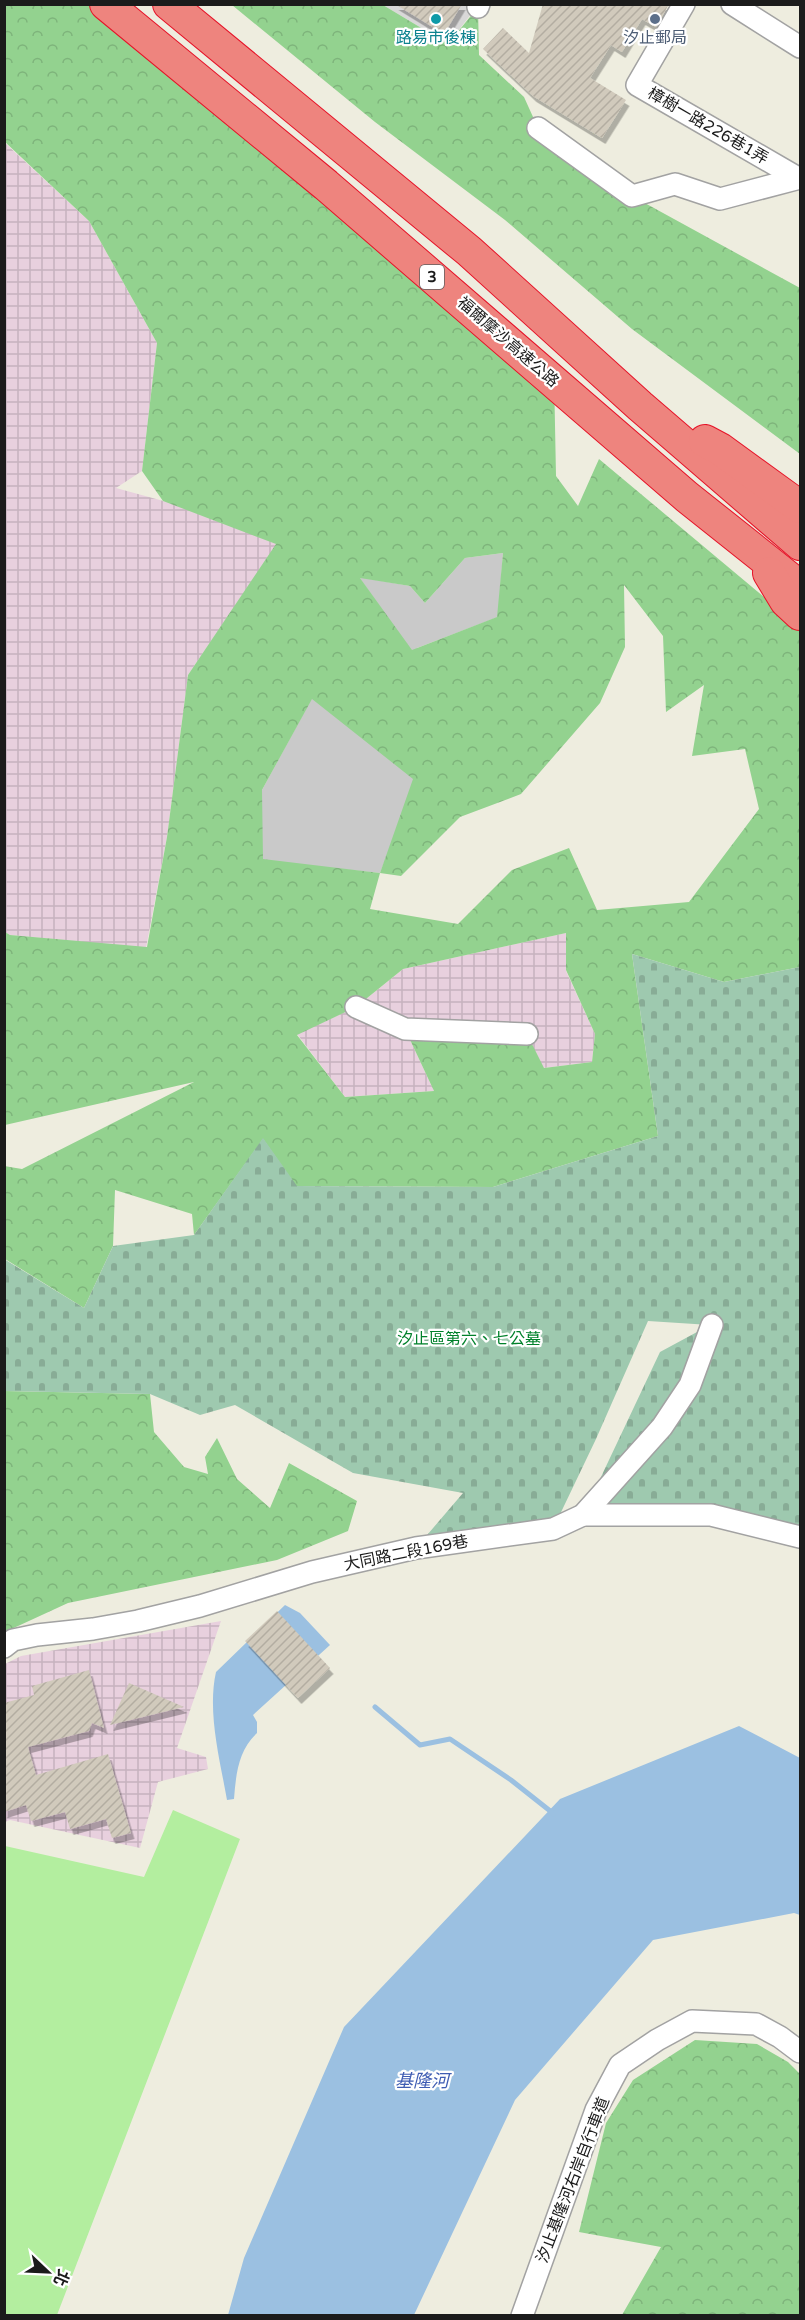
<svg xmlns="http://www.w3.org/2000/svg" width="805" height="2320" viewBox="0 0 805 2320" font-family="'Varela Round','Noto Sans TC',sans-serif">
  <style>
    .residential { fill: #d9d8d8 }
    .industrial { fill: url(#industrial-grid) }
    .religious { fill: #c9c9c9 }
    .grass { fill: #b3ee9f }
    .forest { fill: url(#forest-crowns); fill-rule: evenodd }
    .cemetery { fill: url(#cemetery-stones) }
    .water { fill: #9bc0e1 }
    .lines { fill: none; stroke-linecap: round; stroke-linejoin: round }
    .stream { stroke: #9bc0e1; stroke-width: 5 }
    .building { fill: url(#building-hatch); filter: url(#shadow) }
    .minor-casing { stroke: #a2a2a2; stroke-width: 24 }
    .highway-casing { stroke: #e61328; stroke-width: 34 }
    .minor { stroke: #fff; stroke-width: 21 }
    .highway { stroke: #ee847e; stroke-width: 32 }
    .culture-dot { fill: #0f9aa8; stroke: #fff; stroke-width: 2 }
    .service-dot { fill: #5c6f8a; stroke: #fff; stroke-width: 2 }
    .labels { text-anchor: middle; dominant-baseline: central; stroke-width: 4.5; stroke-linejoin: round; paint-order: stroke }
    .shield { fill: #fff; stroke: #5f5f5f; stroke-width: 1.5 }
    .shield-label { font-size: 15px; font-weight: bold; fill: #1b1b1b }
    .culture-label { font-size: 16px; fill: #0d838f; stroke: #fff }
    .service-label { font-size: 16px; fill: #4e5e75; stroke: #fff }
    .street-label { font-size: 16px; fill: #1b1b1b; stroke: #fff }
    .park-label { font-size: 16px; fill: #01812b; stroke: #fff }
    .water-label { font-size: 18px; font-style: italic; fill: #3f5db3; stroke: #fff }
  </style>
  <defs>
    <pattern id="industrial-grid" width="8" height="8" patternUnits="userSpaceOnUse" patternTransform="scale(1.5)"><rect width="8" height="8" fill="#e8d0de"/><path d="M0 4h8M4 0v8" fill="none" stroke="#c6b2be"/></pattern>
    <pattern id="forest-crowns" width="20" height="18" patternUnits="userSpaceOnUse" patternTransform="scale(1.5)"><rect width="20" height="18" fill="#93d28f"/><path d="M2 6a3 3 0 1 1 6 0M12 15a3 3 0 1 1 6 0" fill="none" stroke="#7eb47b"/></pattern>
    <pattern id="cemetery-stones" width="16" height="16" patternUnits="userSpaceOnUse" patternTransform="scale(1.5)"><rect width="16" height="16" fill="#9ec9af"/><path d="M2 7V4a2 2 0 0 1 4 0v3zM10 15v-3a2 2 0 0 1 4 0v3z" fill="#88ac96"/></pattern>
    <pattern id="building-hatch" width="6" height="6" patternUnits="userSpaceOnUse" patternTransform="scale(1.5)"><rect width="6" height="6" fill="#d1cabc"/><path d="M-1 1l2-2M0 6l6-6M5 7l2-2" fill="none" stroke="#b3ada1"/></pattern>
    <filter id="shadow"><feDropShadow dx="3.5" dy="6" stdDeviation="0" flood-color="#0004"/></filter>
  </defs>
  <rect width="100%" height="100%" fill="#eeeddf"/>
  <polygon class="residential" points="383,5 478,5 448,44"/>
  <g class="industrial">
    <polygon points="4,142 89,221 157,343 142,471 116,488 189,508 277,544 188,675 167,837 146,948 10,935 5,932"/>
    <polygon points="566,933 566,971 595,1034 592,1062 544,1068 405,1029 434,1091 345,1097 297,1034 356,1007 403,969"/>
    <polygon points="221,1621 177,1748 206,1757 208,1769 158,1782 140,1848 10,1820 5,1822 5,1664 21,1656"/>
  </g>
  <polygon class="religious" points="503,553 498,617 417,648 418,777 380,873 262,861 262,790 312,698 413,778 411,650 359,577 410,586 425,603 465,558"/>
  <polygon class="grass" points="173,1810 240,1839 57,2315 5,2315 5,1846 144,1877"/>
  <g class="forest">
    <path d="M5 5H96L554 374 556 476 578 506 599 459 800 627V967L724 982 632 954 658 1136 493 1187 296 1186 263 1139 194 1235 192 1214 115 1190 113 1246 84 1308 5 1259 4 1166 22 1169 194 1082 5 1125V932L10 935 147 947 167 837 188 675 276 544 163 501 142 471 157 343 89 221 5 142ZM503 553 497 617 412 650 360 578 410 586 425 603 465 558ZM624 585 663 636 666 712 704 685 692 756 745 749 759 809 689 902 597 910 569 848 512 870 458 924 370 909 380 873 401 876 460 817 521 794 600 703 625 647ZM312 699 413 779 380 873 263 859 262 790ZM566 933V970L595 1034 592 1062 544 1068 527 1034 405 1029 434 1091 345 1097 297 1035 356 1007 403 969Z"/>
    <polygon points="232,5 383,5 448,44 478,7 479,55 524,97 538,128 632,196 800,288 800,454 632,329 505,220 375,122"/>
    <polygon points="5,1391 150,1394 154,1432 184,1467 208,1474 205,1457 217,1438 237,1479 270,1508 289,1463 357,1501 348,1531 277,1560 68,1603 5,1632"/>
    <polygon points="695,2040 757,2044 788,2062 800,2074 800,2315 622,2315 661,2247 579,2232 606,2123 633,2080"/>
  </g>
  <polygon class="cemetery" points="632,954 724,982 800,967 800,1537 711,1515 583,1515 660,1352 710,1325 648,1321 596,1439 553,1529 416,1548 463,1493 353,1473 235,1405 200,1415 150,1394 5,1391 4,1259 84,1308 113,1246 194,1235 263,1138 297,1186 493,1187 658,1136"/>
  <g class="water">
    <path d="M285 1605 300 1613 330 1645 253 1715 257 1722V1733C238 1751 236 1774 234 1799L227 1800C220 1760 207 1712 216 1672Z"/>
    <polygon points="739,1726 800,1758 800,1915 794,1913 653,1940 515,2100 414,2315 228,2315 244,2258 344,2027 560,1799"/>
  </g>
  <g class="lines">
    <polyline class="stream" points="375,1707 420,1745 450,1739 511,1780 554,1814"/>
  </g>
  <g class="building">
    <polygon points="395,4 462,4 444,34"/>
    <polygon points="543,4 669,4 656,27 642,19 622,52 611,45 590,78 626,100 602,138 533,96 483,49 503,28 529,53"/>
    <polygon points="277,1611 330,1668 298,1698 245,1641"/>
    <polygon points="89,1670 104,1728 92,1723 89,1731 28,1747 36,1775 108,1754 131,1833 112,1838 106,1819 70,1829 65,1812 31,1821 26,1805 4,1812 4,1703 34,1695 32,1686"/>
    <polygon points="129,1683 184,1707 110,1725"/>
  </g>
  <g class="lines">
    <defs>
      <g id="minor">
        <polyline points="684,4 637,85 798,178"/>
        <polyline points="732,4 800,47"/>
        <polyline points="478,7 479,4"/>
        <polyline points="538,128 632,196 675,184 720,199 800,178"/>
        <polyline points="356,1007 405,1029 527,1034"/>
        <polyline points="583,1515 711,1515 800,1537"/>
        <polyline points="4,1647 13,1640 37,1635 93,1629 138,1621 200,1606 312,1572 416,1548 553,1529 583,1515 662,1427 690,1385 712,1325"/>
        <polyline points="522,2316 596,2110 620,2065 657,2040 692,2021 756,2024 780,2037 800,2052"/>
      </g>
      <g id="highway">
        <polyline points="106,4 326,185 687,497 800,587"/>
        <polyline points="169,4 469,251 640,406 800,544"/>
        <polyline points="705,441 720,449 800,507"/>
        <polyline points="769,573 786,601 800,614"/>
      </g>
    </defs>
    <use href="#minor" class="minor-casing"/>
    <use href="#highway" class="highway-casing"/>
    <use href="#minor" class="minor"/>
    <use href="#highway" class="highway"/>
  </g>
  <circle class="culture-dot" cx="436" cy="19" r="6"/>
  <circle class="service-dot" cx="655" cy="19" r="6"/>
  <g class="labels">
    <rect class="shield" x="420" y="265" width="24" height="24" rx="4.5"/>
    <g class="shield-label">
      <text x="432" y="277">3</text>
    </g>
    <g class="culture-label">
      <text x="436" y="38">路易市後棟</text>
    </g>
    <g class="service-label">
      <text x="655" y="38">汐止郵局</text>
    </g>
    <g class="street-label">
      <text transform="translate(708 126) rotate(30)">樟樹一路226巷1弄</text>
      <text transform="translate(508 342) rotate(41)">福爾摩沙高速公路</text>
      <text transform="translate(406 1553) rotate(-11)">大同路二段169巷</text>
      <text transform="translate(573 2180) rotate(-69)">汐止基隆河右岸自行車道</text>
    </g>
    <g class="park-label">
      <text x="469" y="1339">汐止區第六、七公墓</text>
    </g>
    <g class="water-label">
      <text x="422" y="2081">基隆河</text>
    </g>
  </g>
  <rect width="805" height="2320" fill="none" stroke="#1b1b1b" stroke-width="12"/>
  <g transform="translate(48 2272) rotate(113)" stroke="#ffffff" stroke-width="4.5" paint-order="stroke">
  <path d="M0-4.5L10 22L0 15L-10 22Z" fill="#1b1b1b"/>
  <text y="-9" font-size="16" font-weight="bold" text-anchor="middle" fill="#1b1b1b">北</text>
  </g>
</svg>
